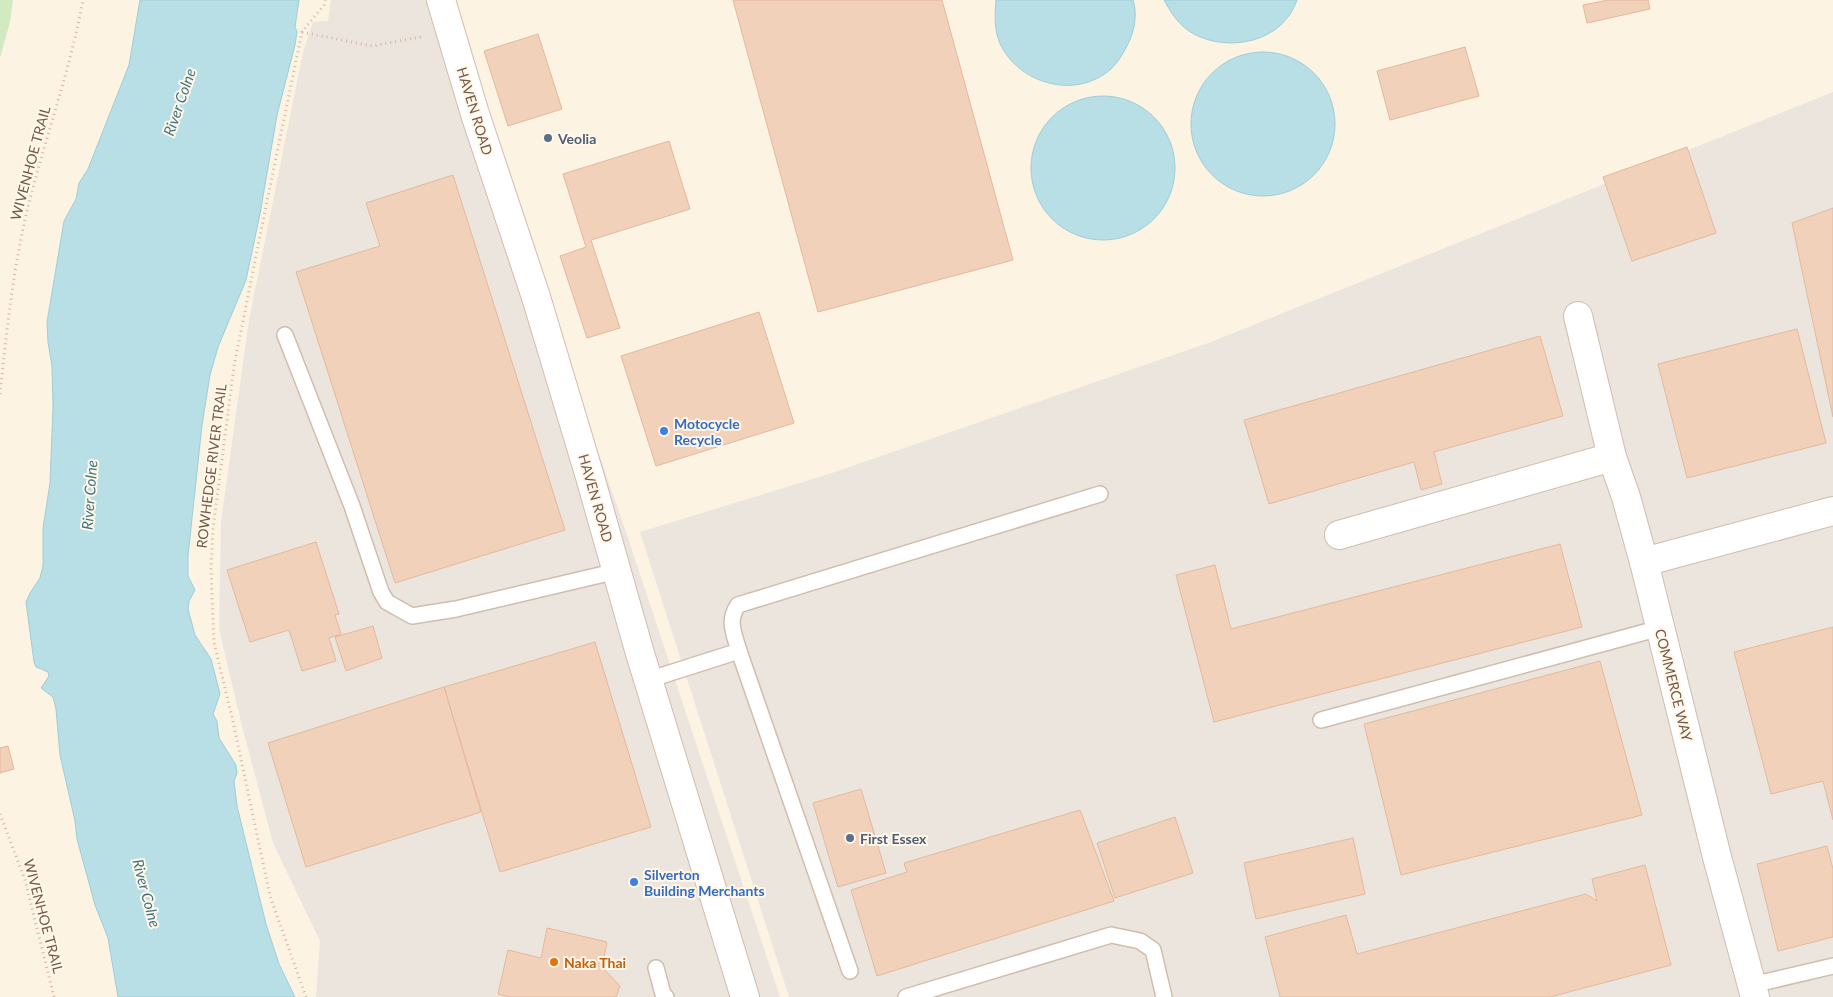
<svg xmlns="http://www.w3.org/2000/svg" width="1833" height="997" viewBox="0 0 1833 997" font-family="Lato,sans-serif">
  <style>
    .industrial { fill: #ebe5de }
    .green { fill: #d1eac2 }
    .water { fill: #b8dee6; stroke: #9eced7 }
    .building { fill: #f2d1bb; stroke: #e4b89b }
    .lines { fill: none; stroke-linecap: round; stroke-linejoin: round }
    .lane-casing { stroke: #d0bdad; stroke-width: 18 }
    .street-casing { stroke: #d0bdad; stroke-width: 30 }
    .secondary-casing { stroke: #d3bcaa; stroke-width: 30 }
    .path { stroke: #d6b59e; stroke-width: 3; stroke-dasharray: 1 4; stroke-linecap: butt }
    .lane { stroke: #fff; stroke-width: 15 }
    .street { stroke: #fff; stroke-width: 28 }
    .secondary { stroke: #fff; stroke-width: 28 }
    .service-dot { fill: #5c6f8a; stroke: #fff7e9; stroke-width: 2 }
    .shop-dot { fill: #3f7fe0; stroke: #fff7e9; stroke-width: 2 }
    .food-dot { fill: #e8710a; stroke: #fff7e9; stroke-width: 2 }
    .labels { text-anchor: middle; dominant-baseline: central; stroke-width: 4; stroke-linejoin: round; paint-order: stroke }
    .street-label { font-size: 14px; fill: #745949; stroke: #fff7e9 }
    .service-label { font-size: 14px; font-weight: bold; fill: #4e5e75; stroke: #fff7e9; text-anchor: start }
    .shop-label { font-size: 14px; font-weight: bold; fill: #366cbe; stroke: #fff7e9; text-anchor: start }
    .food-label { font-size: 14px; font-weight: bold; fill: #c56008; stroke: #fff7e9; text-anchor: start }
    .water-label { font-size: 15px; font-style: italic; fill: #407581; stroke: #fff7e9 }
  </style>
  <rect width="100%" height="100%" fill="#fcf3e3"/>
  <g class="industrial">
    <polygon points="331,0 442,0 627,535 780,997 316,997 320,941 273,843 242,726 219,629 221,522 249,320 303,52 313,22 328,21"/>
    <polygon points="1833,92 1833,997 789,997 640,532 829,474 1211,342"/>
  </g>
  <polygon class="green" points="0,0 13,0 10,22 0,58"/>
  <g class="water">
    <polygon points="140,0 299,0 295,27 297,32 295,45 277,115 260,214 246,280 218,347 210,375 202,425 188,556 188,576 195,590 189,601 188,609 195,635 211,659 220,694 213,714 217,721 219,738 236,765 237,773 234,781 237,806 266,924 279,964 295,997 118,997 108,938 95,905 77,839 75,821 60,755 56,709 53,697 41,688 49,676 48,672 36,667 34,662 26,602 30,593 40,578 43,566 43,528 50,483 53,407 52,366 48,342 47,322 64,221 76,199 79,183 88,169 129,65"/>
    <path d="M996 0H1133C1137 11 1135 27 1131 37 1126 49 1120 60 1111 69 1075 101 1016 83 999 41 994 28 995 14 996 0Z"/>
    <path d="M1164 0H1297C1283 42 1229 53 1194 34 1180 27 1171 13 1164 0Z"/>
    <circle cx="1263" cy="124" r="72"/>
    <circle cx="1103" cy="168" r="72"/>
  </g>
  <g class="building">
    <polygon points="733,0 942,0 1013,260 818,312"/>
    <polygon points="1608,0 1648,0 1650,9 1587,23 1583,5"/>
    <polygon points="538,34 562,109 508,126 484,51"/>
    <polygon points="1465,47 1479,96 1390,120 1377,71"/>
    <polygon points="669,141 690,209 591,240 620,328 587,338 560,256 586,247 563,174"/>
    <polygon points="1687,147 1716,233 1632,261 1603,177"/>
    <polygon points="453,175 565,530 395,583 296,272 380,246 366,203"/>
    <polygon points="1833,208 1833,417 1792,223"/>
    <polygon points="759,312 794,423 656,466 621,356"/>
    <polygon points="1797,329 1826,443 1687,478 1658,364"/>
    <polygon points="1540,336 1563,416 1434,452 1442,484 1421,490 1414,462 1269,504 1244,420"/>
    <polygon points="316,542 339,614 335,615 341,634 329,638 336,661 302,671 289,630 250,642 227,570"/>
    <polygon points="1560,544 1582,627 1214,722 1176,575 1215,565 1231,629"/>
    <polygon points="373,626 382,658 346,671 335,637"/>
    <polygon points="1833,627 1833,820 1823,781 1771,794 1734,652"/>
    <polygon points="595,642 651,827 500,872 444,687"/>
    <polygon points="1600,661 1642,815 1401,875 1364,724"/>
    <polygon points="444,687 481,812 306,867 268,743"/>
    <polygon points="8,746 14,769 0,773 0,748"/>
    <polygon points="861,789 886,873 838,887 813,803"/>
    <polygon points="1080,810 1114,901 877,976 851,890 907,872 904,863"/>
    <polygon points="1175,817 1193,873 1115,898 1097,843"/>
    <polygon points="1353,838 1365,894 1256,919 1244,863"/>
    <polygon points="1827,846 1833,869 1833,937 1778,951 1757,864"/>
    <polygon points="1645,865 1671,965 1550,997 1280,997 1265,937 1346,915 1357,954 1586,894 1597,901 1592,879"/>
    <polygon points="547,928 607,942 602,967 620,986 616,997 510,997 498,994 508,950 541,958"/>
  </g>
  <g class="lines">
    <defs>
      <g id="lane">
        <polyline points="285,335 352,506 381,592 387,602 412,616 456,609 617,571"/>
        <polyline points="739,651 850,971"/>
        <path d="M648 680 739 651C734 633 727 621 738 605L1100 494"/>
        <polyline points="1321,720 1660,628"/>
        <polyline points="656,968 663,994 666,997"/>
        <polyline points="1752,985 1833,966"/>
        <polyline points="906,997 1111,935 1140,941 1153,950 1164,997"/>
      </g>
      <g id="street">
        <polyline points="1578,316 1612,457 1626,497 1644,562"/>
        <polyline points="1339,535 1612,457"/>
        <polyline points="1755,997 1717,857 1644,562 1833,511"/>
      </g>
      <polyline id="secondary" points="441,0 475,114 536,297 590,477 639,650 745,997"/>
    </defs>
    <use href="#lane" class="lane-casing"/>
    <use href="#street" class="street-casing"/>
    <use href="#secondary" class="secondary-casing"/>
    <g class="path">
      <polyline points="302,32 372,46 421,37"/>
      <path d="M0 394C6 337 12 280 24 224 41 149 69 76 83 0"/>
      <polyline points="0,814 25,880 54,997"/>
      <polyline points="306,997 270,896 232,717 214,643 211,570 213,529 234,366 265,211 302,32 324,5 325,0"/>
    </g>
    <use href="#lane" class="lane"/>
    <use href="#street" class="street"/>
    <use href="#secondary" class="secondary"/>
  </g>
  <g class="service-dot">
    <circle cx="548" cy="138" r="5"/>
    <circle cx="850" cy="838" r="5"/>
  </g>
  <g class="shop-dot">
    <circle cx="664" cy="431" r="5"/>
    <circle cx="634" cy="882" r="5"/>
  </g>
  <circle class="food-dot" cx="554" cy="962" r="5"/>
  <g class="labels">
    <g class="street-label">
      <text transform="translate(475 111) rotate(73)">HAVEN ROAD</text>
      <text transform="translate(30 163) rotate(-75)">WIVENHOE TRAIL</text>
      <text transform="translate(211 466) rotate(-83)">ROWHEDGE RIVER TRAIL</text>
      <text transform="translate(596 498) rotate(74)">HAVEN ROAD</text>
      <text transform="translate(1674 685) rotate(76)">COMMERCE WAY</text>
      <text transform="translate(44 916) rotate(75)">WIVENHOE TRAIL</text>
    </g>
    <g class="service-label">
      <text x="558" y="138">Veolia</text>
      <text x="860" y="838">First Essex</text>
    </g>
    <g class="shop-label">
      <text x="674" y="423">Motocycle<tspan x="674" dy="16">Recycle</tspan></text>
      <text x="644" y="874">Silverton<tspan x="644" dy="16">Building Merchants</tspan></text>
    </g>
    <g class="food-label">
      <text x="564" y="962">Naka Thai</text>
    </g>
    <g class="water-label">
      <text transform="translate(179 102) rotate(-71)">River Colne</text>
      <text transform="translate(89 495) rotate(-86)">River Colne</text>
      <text transform="translate(147 893) rotate(75)">River Colne</text>
    </g>
  </g>
</svg>
